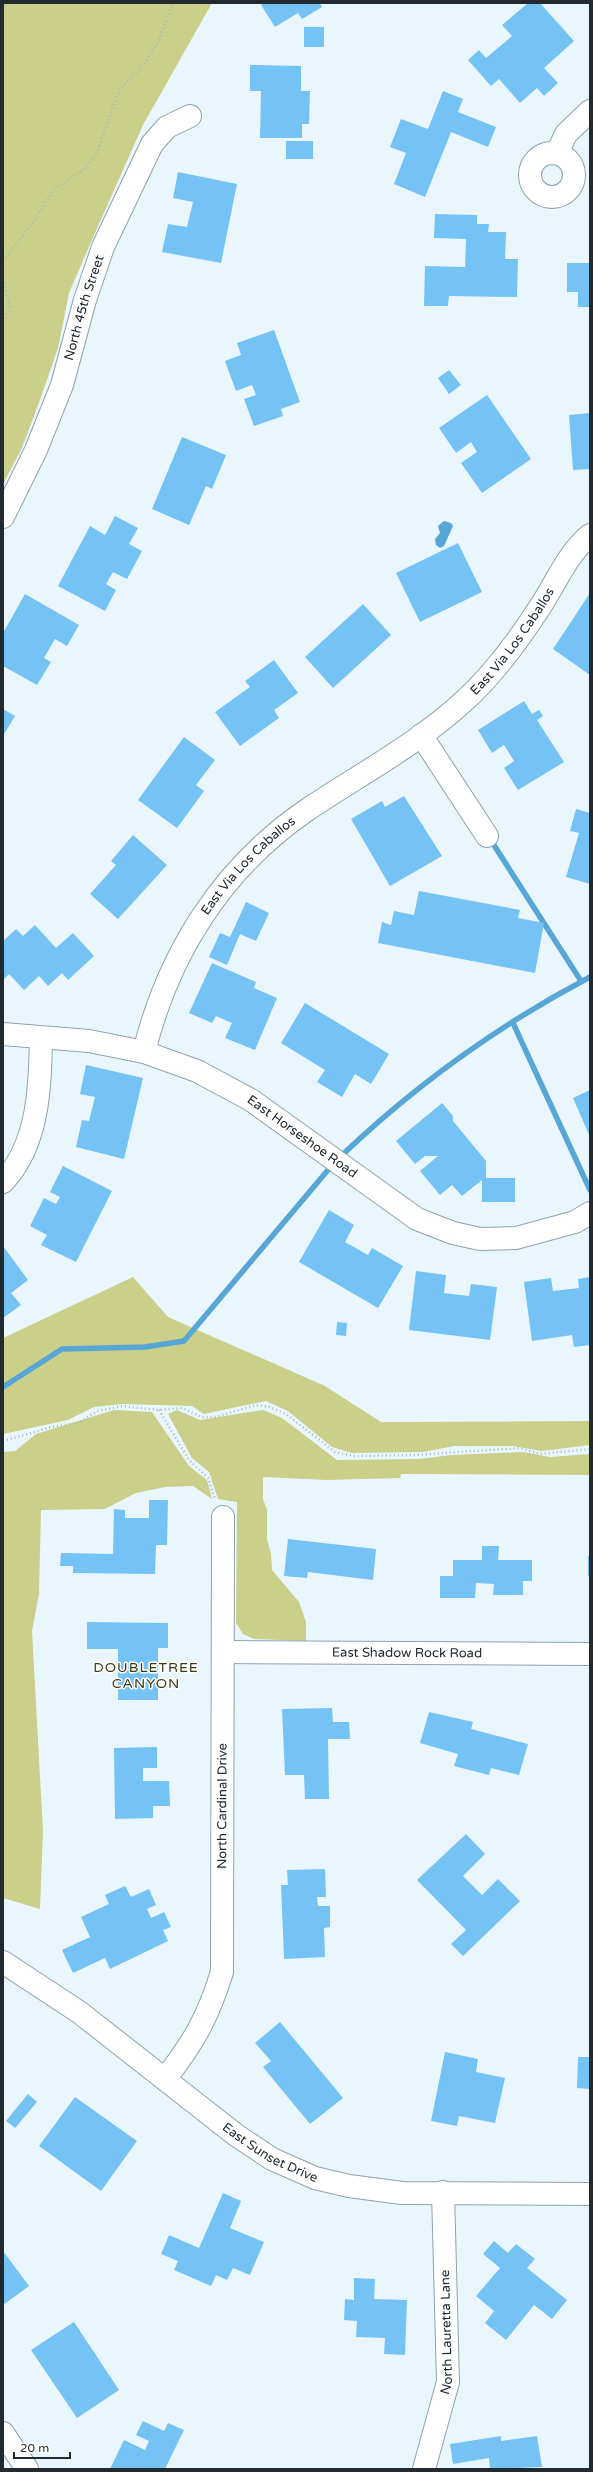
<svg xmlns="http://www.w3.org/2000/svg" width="593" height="2472" viewBox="0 0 593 2472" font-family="'Varela Round',sans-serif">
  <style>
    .green { fill: #cacf89 }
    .water { fill: #57a6d6 }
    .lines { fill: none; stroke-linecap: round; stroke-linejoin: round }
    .stream { stroke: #57a6d6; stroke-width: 5.5 }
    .building { fill: #75c3f5 }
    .minor-casing { stroke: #8fa2af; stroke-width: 24 }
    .path { stroke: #acb7be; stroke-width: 2.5; stroke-dasharray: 1 3; stroke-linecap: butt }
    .minor { stroke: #fff; stroke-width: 22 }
    .labels { text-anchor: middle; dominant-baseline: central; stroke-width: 3; stroke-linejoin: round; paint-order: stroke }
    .street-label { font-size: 13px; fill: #222a2f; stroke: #fff }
    .neighbourhood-label { font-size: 14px; letter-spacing: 1px; fill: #383a11; stroke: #fff }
  </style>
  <rect width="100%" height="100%" fill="#eaf6fe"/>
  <g class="green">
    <polygon points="3,3 212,3 143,125 91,242 69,293 58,348 41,397 22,448 3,484"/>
    <polygon points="133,1277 168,1317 325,1386 381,1422 590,1421 590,1445 542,1451 513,1446 454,1446 423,1452 352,1453 332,1447 288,1411 266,1401 204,1414 192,1406 122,1404 94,1407 68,1420 3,1434 3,1338"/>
    <polygon points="114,1410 152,1412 189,1466 207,1480 212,1499 193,1486 165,1487 136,1493 105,1509 41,1510 39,1594 32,1631 43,1831 40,1909 3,1898 3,1452 15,1451 36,1434"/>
    <polygon points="177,1410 200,1420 263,1410 282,1418 337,1460 419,1459 451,1455 523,1452 550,1457 590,1454 590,1475 401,1474 400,1478 327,1480 263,1477 263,1499 267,1510 267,1539 271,1554 272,1570 299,1602 306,1622 306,1641 254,1639 243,1634 236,1623 237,1502 218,1499 209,1472 192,1458 168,1414"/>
  </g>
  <polygon class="water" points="444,521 451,523 453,526 444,546 440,548 436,545 435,539 440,533 438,526"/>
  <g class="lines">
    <g class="stream">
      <polyline points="490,839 581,981"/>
      <polyline points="513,1023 590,1190"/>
      <path d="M339 1158C413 1087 499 1025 590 977"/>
      <polyline points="3,1387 62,1349 145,1347 184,1341 333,1164"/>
    </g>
  </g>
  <g class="building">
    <polygon points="264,3 320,3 322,7 302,19 298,13 275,27 261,5"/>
    <polygon points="528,3 540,3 574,41 544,68 558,83 544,96 537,88 520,103 499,79 491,86 468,60 479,50 486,58 512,36 502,25"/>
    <rect x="304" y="27" width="20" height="20"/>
    <polygon points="250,65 301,66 301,91 310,91 309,124 302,124 302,138 260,138 261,91 250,91"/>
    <polygon points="443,91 463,99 458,112 496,127 488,147 451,132 425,197 394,184 406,153 390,147 401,119 428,129"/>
    <rect x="286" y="141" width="27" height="18"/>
    <polygon points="178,172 237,184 221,263 162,252 168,224 187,227 193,202 173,198"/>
    <polygon points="435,214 477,215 477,224 489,224 488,232 506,232 505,259 518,259 517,297 449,296 448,306 424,306 425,266 465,267 466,239 434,238"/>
    <polygon points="567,263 590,263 590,307 578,307 578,292 567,292"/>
    <polygon points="274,330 300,402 281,409 283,416 254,426 244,399 256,395 252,385 236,391 225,361 241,355 237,343"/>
    <polygon points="449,370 461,385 449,394 438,378"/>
    <polygon points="487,395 531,459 482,493 461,463 477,452 471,442 456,453 439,428"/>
    <polygon points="590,413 590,469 573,470 569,415"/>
    <polygon points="182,437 226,455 212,489 206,486 189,525 152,509"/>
    <polygon points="115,516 138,528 129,544 142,551 127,579 113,572 106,584 116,590 105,611 58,586 90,526 105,535"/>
    <polygon points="458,543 482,592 420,622 396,573"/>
    <polygon points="590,593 590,675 553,649"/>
    <polygon points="25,594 79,625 67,646 55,639 44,658 51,662 37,685 3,666 3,633"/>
    <polygon points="363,604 391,635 333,688 305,657"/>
    <polygon points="274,660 298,693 274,710 279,718 240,746 215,712 250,687 245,681"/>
    <polygon points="524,701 532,714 539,710 543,716 537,720 564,762 518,790 504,768 514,761 504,745 492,753 478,730"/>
    <polygon points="3,709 15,716 3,736"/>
    <polygon points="184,737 215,760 196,785 204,791 177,828 138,800"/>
    <polygon points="404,796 442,856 390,886 351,819 382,801 385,807"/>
    <polygon points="576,809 590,813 590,884 566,877 579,833 570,831"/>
    <polygon points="133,835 167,865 118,919 90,894 116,865 111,861"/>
    <polygon points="419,891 520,910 518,918 544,923 535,973 378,943 382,922 391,925 394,911 414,915"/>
    <polygon points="246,902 269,913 256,941 240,934 227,965 209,957 220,933 230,937"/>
    <polygon points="35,925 56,948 73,933 94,956 68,980 62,973 48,986 39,976 24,990 9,974 3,980 3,941 16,929 23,936"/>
    <polygon points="212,963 256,982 254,988 277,998 255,1050 225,1038 232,1023 216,1016 212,1023 189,1013"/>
    <polygon points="305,1003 389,1054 371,1084 355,1074 342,1097 317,1082 325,1070 281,1043"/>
    <polygon points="86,1065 143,1078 124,1159 76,1147 82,1120 89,1121 95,1097 80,1094"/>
    <polygon points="590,1090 590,1137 573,1098"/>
    <polygon points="442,1103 453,1116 453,1121 486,1161 486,1178 515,1178 515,1202 482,1202 482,1180 462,1196 452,1185 440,1195 420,1171 438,1156 425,1156 415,1164 396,1141"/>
    <polygon points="63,1166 112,1191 76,1262 41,1245 47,1235 30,1226 44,1198 56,1204 60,1197 50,1192"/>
    <polygon points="329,1210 354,1225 345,1242 368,1255 372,1248 403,1266 378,1308 299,1262"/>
    <polygon points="3,1246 28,1280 11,1293 21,1305 3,1318"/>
    <polygon points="416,1271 446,1275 444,1293 469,1296 471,1284 497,1287 490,1340 409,1330"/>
    <polygon points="590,1277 590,1345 574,1347 572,1335 532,1341 524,1282 551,1278 553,1291 579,1288 578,1279"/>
    <polygon points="337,1322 347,1323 346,1336 336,1335"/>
    <polygon points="149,1500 168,1500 167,1545 156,1545 155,1574 73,1573 73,1566 60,1566 61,1553 113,1554 114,1509 125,1510 125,1518 149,1518"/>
    <polygon points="288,1539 376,1549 373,1580 308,1572 307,1578 284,1576"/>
    <polygon points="482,1546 499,1546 498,1560 532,1560 532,1581 523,1581 523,1595 493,1595 494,1584 476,1583 475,1598 440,1598 440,1576 453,1576 453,1560 482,1560"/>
    <rect x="588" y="1556" width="2" height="20"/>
    <polygon points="87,1622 168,1623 168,1648 158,1648 158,1700 118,1700 118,1649 87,1649"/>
    <polygon points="332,1708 333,1722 349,1722 350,1739 328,1739 329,1799 305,1799 304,1775 285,1775 282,1709"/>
    <polygon points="429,1712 473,1722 471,1729 528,1744 519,1775 491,1768 489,1775 454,1766 458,1754 420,1743"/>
    <polygon points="157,1747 157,1768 143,1768 143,1781 169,1781 170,1806 153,1806 153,1818 115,1819 114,1748"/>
    <polygon points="466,1834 485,1854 463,1876 482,1895 498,1879 520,1901 463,1956 451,1944 466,1930 417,1880"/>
    <polygon points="325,1869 326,1897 317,1897 318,1906 330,1906 330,1927 324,1928 325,1957 284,1959 281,1885 288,1885 287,1870"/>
    <polygon points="125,1886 131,1897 149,1889 156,1905 147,1909 151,1918 164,1912 171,1927 163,1930 168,1941 110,1969 105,1958 73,1973 62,1950 90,1937 81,1917 109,1904 105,1895"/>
    <polygon points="280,2022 343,2098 310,2124 263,2067 271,2061 255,2043"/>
    <polygon points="445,2052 478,2059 476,2072 505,2078 495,2123 459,2116 457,2126 431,2121"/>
    <polygon points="578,2057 590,2057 590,2089 577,2088"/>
    <polygon points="28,2094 37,2102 15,2128 6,2121"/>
    <polygon points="75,2097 137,2141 101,2191 39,2146"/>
    <polygon points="223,2193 241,2201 230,2228 264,2242 250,2275 233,2268 227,2280 216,2275 211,2286 174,2270 178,2261 161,2254 169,2235 199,2248"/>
    <polygon points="494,2241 508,2253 516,2244 535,2259 527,2268 567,2300 552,2319 534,2305 506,2340 485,2323 494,2311 476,2296 500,2268 483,2254"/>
    <polygon points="3,2251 29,2286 3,2305"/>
    <polygon points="354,2278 375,2279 374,2299 407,2300 405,2355 384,2354 385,2338 356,2337 357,2321 344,2320 345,2299 354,2300"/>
    <polygon points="74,2322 119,2390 77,2418 31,2350"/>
    <polygon points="143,2421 164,2431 168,2423 184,2430 165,2469 110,2469 124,2440 145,2450 149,2441 136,2435"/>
    <polygon points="501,2436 501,2441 537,2436 542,2467 490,2469 489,2458 453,2464 450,2444"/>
  </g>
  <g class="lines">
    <defs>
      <g id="minor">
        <polyline points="557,153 566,134 590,111"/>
        <circle cx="552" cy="175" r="22"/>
        <path id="s1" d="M3 517 36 450 62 385 85 300 103 247 152 144 167 127 190 116"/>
        <polyline points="421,735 487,836"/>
        <path id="s2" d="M3 1034 89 1041 144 1052 197 1071 251 1100 417 1219 453 1233 480 1239 516 1238 575 1222 590 1213"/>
        <path id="s3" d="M144 1052C168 954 222 868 307 810 359 775 416 745 463 702 493 675 518 641 540 607 556 583 567 554 590 535"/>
        <path d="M3 1182C39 1144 40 1087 41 1038"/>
        <path id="s4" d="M224 1652 590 1654"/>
        <path id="s5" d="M3 1962 79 2012 236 2135 272 2159 315 2178 349 2186 402 2193 590 2194"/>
        <path id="s6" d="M165 2079C194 2042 208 2017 222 1972L223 1517"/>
        <polyline points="3,2433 27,2469"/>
        <path id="s7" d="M424 2469 448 2382 443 2192"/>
      </g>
    </defs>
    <use href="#minor" class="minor-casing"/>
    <g class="path">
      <polyline points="3,261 34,221 55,188 83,170 96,155 119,90 143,66 158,42 173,3"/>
      <polyline points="3,279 10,307 3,321"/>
      <polyline points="159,1410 189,1460 208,1478 215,1499"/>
      <polyline points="3,1441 52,1427 78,1423 98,1411 122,1406 159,1410 182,1408 202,1417 216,1417 256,1405 270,1407 286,1414 335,1452 354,1456 414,1455 520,1448 540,1454 590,1449"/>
    </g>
    <use href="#minor" class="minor"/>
  </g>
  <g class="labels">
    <g class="street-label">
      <text stroke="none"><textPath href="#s1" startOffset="225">North 45th Street</textPath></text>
      <text stroke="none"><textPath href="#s3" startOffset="567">East Via Los Caballos</textPath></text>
      <text stroke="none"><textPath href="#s3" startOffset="217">East Via Los Caballos</textPath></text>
      <text stroke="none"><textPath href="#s2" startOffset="323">East Horseshoe Road</textPath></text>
      <text stroke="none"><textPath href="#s4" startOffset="183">East Shadow Rock Road</textPath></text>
      <text stroke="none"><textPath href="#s6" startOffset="288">North Cardinal Drive</textPath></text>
      <text stroke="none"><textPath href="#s5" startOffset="329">East Sunset Drive</textPath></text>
      <text stroke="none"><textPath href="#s7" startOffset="140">North Lauretta Lane</textPath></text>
    </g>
    <g class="neighbourhood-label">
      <text x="146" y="1667">DOUBLETREE<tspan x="146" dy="16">CANYON</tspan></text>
    </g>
  </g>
  <rect width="593" height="2472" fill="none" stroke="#222a2f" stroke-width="8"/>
  <path d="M14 2452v6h56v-6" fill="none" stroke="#222a2f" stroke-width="2"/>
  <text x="20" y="2452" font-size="12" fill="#222a2f" stroke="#ffffff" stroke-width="3" paint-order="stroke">20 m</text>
</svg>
